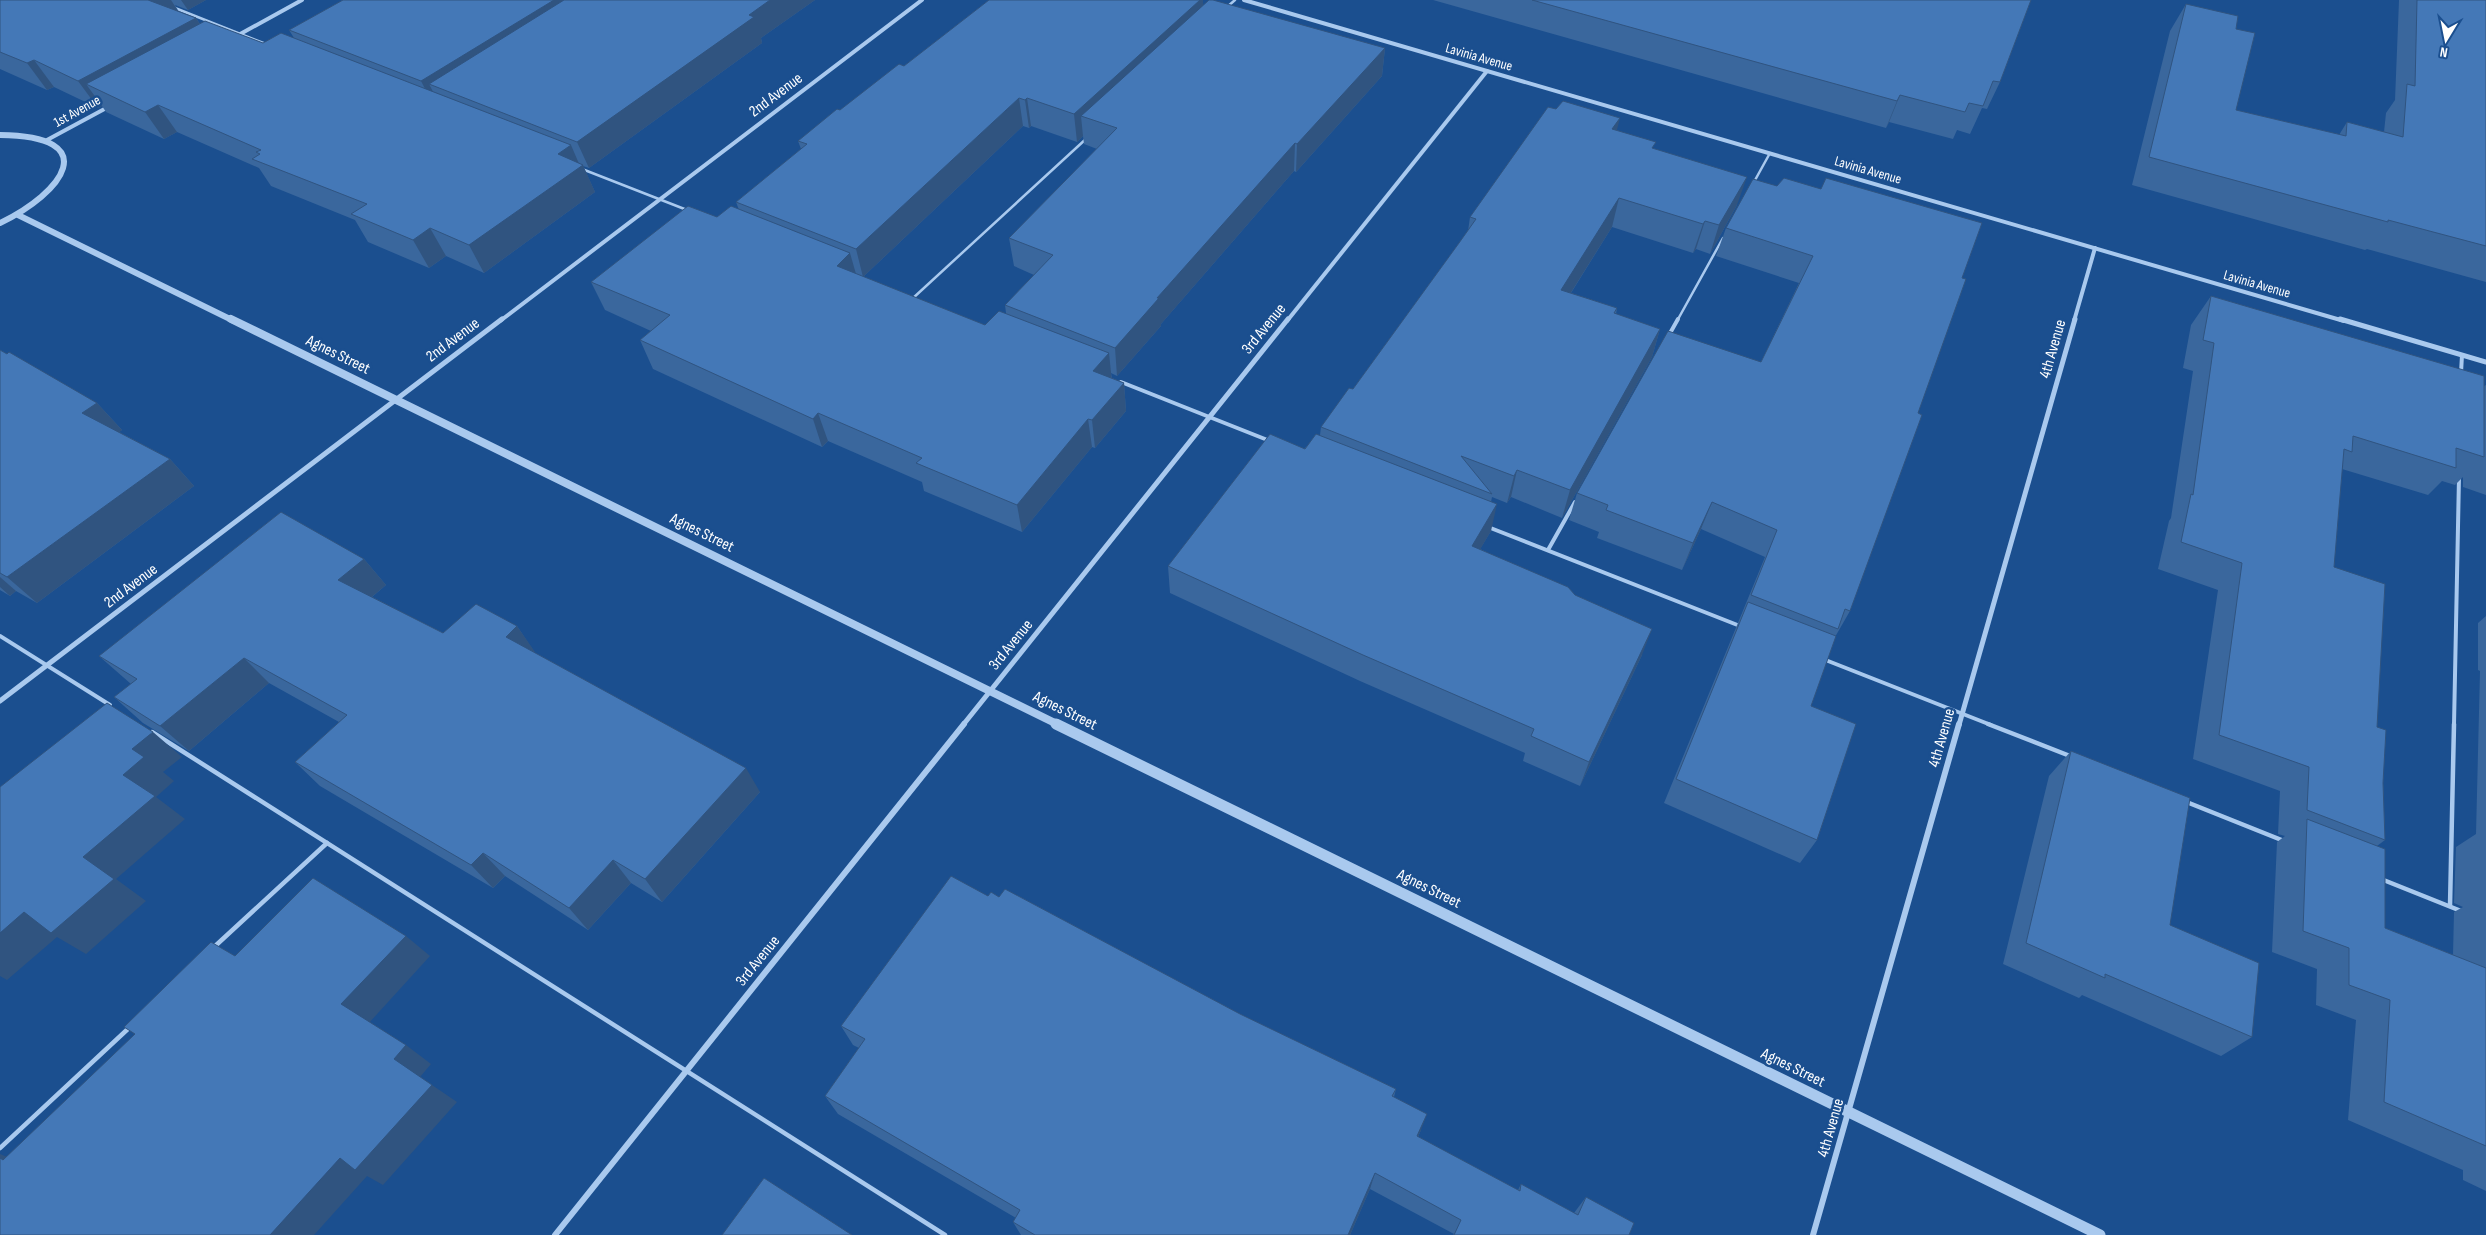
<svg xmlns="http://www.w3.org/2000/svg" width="2486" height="1235" viewBox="0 0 2486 1235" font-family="'Sofia Sans Condensed',sans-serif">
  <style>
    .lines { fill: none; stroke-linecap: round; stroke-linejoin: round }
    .service-far2 { stroke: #a9c9ee; stroke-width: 2.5 }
    .service-far1 { stroke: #a9c9ee; stroke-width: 4 }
    .service { stroke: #a9c9ee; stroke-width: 4.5 }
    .minor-far2 { stroke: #a9c9ee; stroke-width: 4 }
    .minor-far1 { stroke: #a9c9ee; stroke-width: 5 }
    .minor { stroke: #a9c9ee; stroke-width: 6 }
    .tertiary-far2 { stroke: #a9c9ee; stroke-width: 6 }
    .tertiary-far1 { stroke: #a9c9ee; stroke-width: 8 }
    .tertiary { stroke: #a9c9ee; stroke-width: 11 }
    .wall { fill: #3a679d; fill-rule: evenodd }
    .shaded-wall { fill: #305480 }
    .building { fill: #4478b7; stroke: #305480 }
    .labels { text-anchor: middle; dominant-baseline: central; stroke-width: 5; stroke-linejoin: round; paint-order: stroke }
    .far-street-label { font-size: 14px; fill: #fff; stroke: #1b4f8f }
    .street-label { font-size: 16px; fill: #fff; stroke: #1b4f8f }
  </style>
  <rect width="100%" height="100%" fill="#1b4f8f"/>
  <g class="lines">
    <g class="service-far2">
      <polyline points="1227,7 1235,0"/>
      <polyline points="175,8 266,44"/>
      <polyline points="582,169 687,210"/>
      <polyline points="1754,182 1770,153"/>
      <polyline points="912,299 1087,138"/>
      <polyline points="1677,321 1723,238"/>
    </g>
    <g class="service-far1">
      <polyline points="1669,335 1678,319"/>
      <polyline points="2461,373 2462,355"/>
      <polyline points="1121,382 1270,441"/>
      <polyline points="1488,527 1740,626"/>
      <polyline points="1548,550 1575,502"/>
      <polyline points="0,636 110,705"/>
      <polyline points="1823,659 1991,725"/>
      <polyline points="2454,725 2459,477"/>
    </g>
    <g class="service">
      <polyline points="1988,724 2070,756"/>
      <polyline points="152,732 945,1235"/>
      <polyline points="2184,801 2284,841"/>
      <polyline points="2381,879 2461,911"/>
      <polyline points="2450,906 2454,724"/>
      <polyline points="213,948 327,843"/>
      <polyline points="0,1148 130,1027"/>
    </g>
    <g class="minor-far2">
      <polyline points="1244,0 2344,321"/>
      <polyline points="233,38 302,0"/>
      <polyline points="47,140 110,106"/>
      <polyline points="500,321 922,0"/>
      <polyline points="1287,321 1487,71"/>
      <polyline points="2074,321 2095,248"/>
    </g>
    <g class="minor-far1">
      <polyline points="2340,319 2486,362"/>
      <polyline points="0,701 502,319"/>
      <polyline points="963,725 1288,319"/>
      <polyline points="1959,725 2075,319"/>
    </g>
    <g class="minor">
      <polyline points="555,1235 964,724"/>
      <polyline points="1813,1235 1959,724"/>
    </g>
    <g class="tertiary-far2">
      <path d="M0 135C105 136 63 193 0 223"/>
      <polyline points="18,215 234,321"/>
    </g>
    <polyline class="tertiary-far1" points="231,319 1059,725"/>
    <polyline class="tertiary" points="1056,724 2100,1235"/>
  </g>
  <g class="wall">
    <polygon points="0,0 206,0 188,10 175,5 179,12 196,18 200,24 263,43 294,38 289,30 343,0 815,0 761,38 762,43 589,168 583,166 595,192 484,273 446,256 429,268 368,242 355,220 271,186 259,168 177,132 164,139 106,112 102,106 98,108 54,87 47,90 0,69"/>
    <path d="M989 0H1203V5L1385 48 1382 76 1296 172 1294 171 1161 324V326L1117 376 1111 373 1112 378 1124 383 1126 411 1095 448 1092 447 1022 532 924 491 922 482 828 441 822 447 653 369 640 340 651 331 605 310 591 282 717 217 739 210 736 202 801 149 798 141 840 110 904 66ZM1023 126 1029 128 1031 126 1077 142 1083 136 1084 144 1097 149 1009 238 1014 266 1034 275 1005 305 1006 313 985 325 863 277Z"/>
    <polygon points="1433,0 2031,0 2000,82 1987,109 1982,108 1970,134 1957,130 1953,139 1889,122 1886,128"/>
    <polygon points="2399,0 2486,0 2486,282 2367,249 2365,250 2132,185 2170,31 2186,4 2236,29 2236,110 2339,135 2347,122 2384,132 2386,113 2395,100"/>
    <polygon points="1617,130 1654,149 1737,205 1710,254 1696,249 1693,253 1612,227 1571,293 1617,308 1616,314 1660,329 1652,357 1562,518 1511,497 1507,503 1492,497 1491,502 1491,531 1480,549 1575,595 1642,655 1580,786 1523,761 1525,753 1360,681 1170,593 1168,566 1320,435 1321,427 1353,389 1468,231 1470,217"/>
    <polygon points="1726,228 1962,278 1918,413 1850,611 1835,637 1811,706 1817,840 1800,863 1664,803 1765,557 1701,529 1682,570 1597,538 1599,532 1569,520 1577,493 1761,362 1799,283 1716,256"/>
    <polygon points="2211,296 2484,386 2486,385 2486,495 2463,487 2463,477 2455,485 2442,481 2428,495 2342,469 2334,567 2377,727 2383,783 2385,840 2377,846 2385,928 2453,955 2454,912 2463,907 2454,903 2456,847 2476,834 2480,671 2478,670 2478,623 2486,616 2486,1191 2463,1180 2463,1170 2348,1120 2356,1020 2316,1005 2317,969 2272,952 2277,842 2285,836 2278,834 2280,791 2193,759 2218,590 2158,569 2169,521 2171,518 2193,371 2183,368 2191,325"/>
    <polygon points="0,350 97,403 122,430 119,432 170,459 194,486 37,603 16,591 10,596 0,590"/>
    <polygon points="364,559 386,585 372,597 443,633 517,626 535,653 760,792 662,902 631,883 588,930 505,876 493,888 320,786 295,762 339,722 269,683 189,751 143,723 114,697 131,684 99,656"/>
    <polygon points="2071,751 2170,925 2252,1037 2221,1056 2082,995 2079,998 2003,964 2049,776"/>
    <polygon points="988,896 999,897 1240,1014 1396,1089 1394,1097 1421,1130 1418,1137 1518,1190 1521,1184 1574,1213 1586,1197 1629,1235 1453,1235 1454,1234 1370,1189 1350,1235 1021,1235 1013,1222 1016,1218 838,1114 825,1096 859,1048 853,1045 841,1026"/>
  </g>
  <g class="shaded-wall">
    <polygon points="145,0 171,0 180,14"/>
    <polygon points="181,0 206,0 188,10"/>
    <polygon points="554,0 607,0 429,84 440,105 435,108 421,81"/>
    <polygon points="770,0 815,0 761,38 762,43 589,168 577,142 749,15"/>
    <polygon points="1200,0 1203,0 1204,25 1081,116 1083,136 1077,142 1074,114"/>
    <polygon points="196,18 213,45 86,84 102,106 98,108 78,81"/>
    <polygon points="1385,48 1382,76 1296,172 1297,144"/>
    <polygon points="34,60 54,87 47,90 27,63"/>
    <polygon points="1900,95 1889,122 1886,128 1897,101"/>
    <polygon points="1019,98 1023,126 863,277 856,249"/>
    <polygon points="1027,98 1031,126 1029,128 1025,100"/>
    <polygon points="158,105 177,132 164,139 145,112"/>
    <polygon points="1620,118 1613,146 1612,129"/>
    <polygon points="1295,143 1294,171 1161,324 1161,326 1117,376 1115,348 1157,298"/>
    <polygon points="571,145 580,166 583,165 595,192 484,273 469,245 558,154"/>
    <polygon points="1747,177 1737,205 1710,254 1719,225"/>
    <polygon points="1619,198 1612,227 1555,318 1561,290"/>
    <polygon points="1705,221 1696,249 1693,253 1703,224"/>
    <polygon points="430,228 446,256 429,268 413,240"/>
    <polygon points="850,253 858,281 837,266"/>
    <polygon points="1660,329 1652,357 1562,518 1570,490"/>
    <polygon points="1109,353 1112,382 1093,371"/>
    <polygon points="1124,383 1126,411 1095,448 1092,420"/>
    <polygon points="97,403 122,430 108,440 82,413"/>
    <polygon points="818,413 828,441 822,447 813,419"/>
    <polygon points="1088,419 1092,447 1022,532 1017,505"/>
    <polygon points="170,459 194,486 37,603 7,577"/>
    <polygon points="1517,470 1511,497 1507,503 1514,476"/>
    <polygon points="1712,502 1701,529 1682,570 1693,543"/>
    <polygon points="1497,504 1491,531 1466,573 1472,546"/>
    <polygon points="364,559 386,585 361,606 338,580"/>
    <polygon points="0,577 16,591 10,596 0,587"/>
    <polygon points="517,626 535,652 525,663 506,637"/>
    <polygon points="1652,629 1642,655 1580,786 1589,762"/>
    <polygon points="244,658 269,683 189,751 160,726"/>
    <polygon points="153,732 182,757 163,772 174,781 156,797 185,819 116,879 146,901 86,954 57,937 7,980 0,976 0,933 24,912 83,857 123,775 132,749"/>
    <polygon points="746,768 760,792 662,902 645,879"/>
    <polygon points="483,853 505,876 493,888 471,865"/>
    <polygon points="613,860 631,883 588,930 569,908"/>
    <polygon points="406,936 430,956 368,1024 341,1004"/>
    <polygon points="406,1045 431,1064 420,1077 394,1059"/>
    <polygon points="432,1085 457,1102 383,1185 367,1176 314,1235 270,1235 340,1158"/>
    <polygon points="1427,1114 1421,1130 1411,1152 1417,1136"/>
    <polygon points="0,1154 29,1166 3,1160 0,1158"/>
    <polygon points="1375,1173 1370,1189 1350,1235 1348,1235"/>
  </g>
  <g class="building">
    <polygon points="0,0 148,0 196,18 78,81 34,60 27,63 0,52"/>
    <polygon points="343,0 554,0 421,81 289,30"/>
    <polygon points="564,0 770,0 749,15 754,17 577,142 429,84"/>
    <polygon points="989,0 1200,0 1074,114 1027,98 1025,100 1019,98 856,249 736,202 807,144 798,141 837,109 840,110 899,64 904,66"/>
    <polygon points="1209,0 1213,0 1385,48 1297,144 1295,143 1157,298 1159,298 1115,348 1005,305 1053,255 1009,238 1117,128 1081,116"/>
    <polygon points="1532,0 2031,0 2000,82 1993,81 1983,106 1969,103 1965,112 1900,95 1897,101"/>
    <polygon points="2417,0 2486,0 2486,246 2388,220 2388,222 2149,157 2186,4 2238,16 2236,29 2255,33 2236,110 2346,136 2347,122 2403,137 2407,84 2415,86"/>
    <polygon points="205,21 263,43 281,33 571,145 558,154 583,165 469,245 430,228 413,240 351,214 367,204 252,159 260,154 256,152 261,150 158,105 145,112 86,84"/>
    <polygon points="1563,101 1620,118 1612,129 1656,142 1652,148 1747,177 1719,225 1705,221 1703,224 1619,198 1561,290 1617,308 1614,313 1660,329 1570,490 1517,470 1514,476 1461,456 1492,494 1321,427 1349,388 1353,389 1459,243 1476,219 1470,217 1548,107 1556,109"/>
    <polygon points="1784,178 1821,189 1826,178 1982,223 1962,278 1966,279 1918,413 1922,415 1850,611 1845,609 1838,629 1751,595 1777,530 1712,502 1693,543 1606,510 1608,505 1577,493 1668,331 1761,362 1813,256 1726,228 1753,179 1777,186"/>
    <polygon points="688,206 717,217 731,206 850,253 837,266 985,325 999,311 1109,353 1093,371 1124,383 1092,420 1088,419 1017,505 916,463 922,458 818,413 813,419 640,340 670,315 591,282"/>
    <polygon points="2211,296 2484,376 2484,457 2456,448 2456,468 2353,436 2352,452 2344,449 2334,567 2385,584 2377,727 2386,730 2383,783 2385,840 2307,810 2309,767 2219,735 2242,563 2181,542 2191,494 2193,495 2214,343 2203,340"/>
    <polygon points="0,350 7,354 9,352 97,403 82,413 170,459 7,577 0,573"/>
    <polygon points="1270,434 1305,449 1316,434 1497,504 1472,546 1568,587 1575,595 1652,629 1589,762 1531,736 1534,729 1363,655 1168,566"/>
    <polygon points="281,512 364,559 338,580 443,633 476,604 517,626 506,637 746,768 645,879 613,860 569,908 483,853 471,865 295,762 347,715 244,658 160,726 114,697 137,679 99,656"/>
    <polygon points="1748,602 1836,636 1811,706 1856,724 1817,840 1676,779"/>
    <polygon points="107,703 153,732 132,749 144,757 123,775 155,796 83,857 114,879 51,933 24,912 0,933 0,787"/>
    <polygon points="2071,751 2190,798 2170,925 2259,963 2252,1037 2105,974 2105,978 2026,943"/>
    <polygon points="2307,819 2385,849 2385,928 2486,968 2486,1146 2384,1102 2390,1000 2349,985 2349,948 2303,931"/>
    <polygon points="951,876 988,896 991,892 999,897 1005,889 1240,1014 1396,1089 1392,1096 1427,1114 1417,1136 1520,1191 1521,1184 1578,1215 1586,1197 1634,1223 1629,1235 1454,1235 1461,1220 1375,1173 1348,1235 1035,1235 1013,1222 1020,1210 825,1096 865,1039 841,1026"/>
    <polygon points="313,878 406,936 341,1004 406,1045 394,1059 432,1085 355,1170 340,1158 270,1235 0,1235 0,1158 3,1160 135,1034 124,1027 211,942 235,956"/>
    <polygon points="764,1178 852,1235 722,1235"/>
  </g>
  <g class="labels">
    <g class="far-street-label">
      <text transform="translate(1479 57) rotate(16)">Lavinia Avenue</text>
      <text transform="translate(77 111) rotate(-29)">1st Avenue</text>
      <text transform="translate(1868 170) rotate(16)">Lavinia Avenue</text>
      <text transform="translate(2257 284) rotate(16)">Lavinia Avenue</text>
    </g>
    <g class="street-label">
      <text transform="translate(776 95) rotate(-37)">2nd Avenue</text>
      <text transform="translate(1264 329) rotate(-51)">3rd Avenue</text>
      <text transform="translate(453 340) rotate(-37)">2nd Avenue</text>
      <text transform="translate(2053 349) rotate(-74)">4th Avenue</text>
      <text transform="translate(338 355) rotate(26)">Agnes Street</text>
      <text transform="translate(702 533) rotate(26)">Agnes Street</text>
      <text transform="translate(131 586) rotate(-37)">2nd Avenue</text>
      <text transform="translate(1011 645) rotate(-51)">3rd Avenue</text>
      <text transform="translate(1065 711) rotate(26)">Agnes Street</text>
      <text transform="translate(1942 738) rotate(-74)">4th Avenue</text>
      <text transform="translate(1429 889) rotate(26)">Agnes Street</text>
      <text transform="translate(758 961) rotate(-51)">3rd Avenue</text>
      <text transform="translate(1793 1068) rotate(26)">Agnes Street</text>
      <text transform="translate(1831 1128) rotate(-74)">4th Avenue</text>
    </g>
  </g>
  <g transform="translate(2446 40) rotate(190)" stroke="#1b4f8f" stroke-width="4" paint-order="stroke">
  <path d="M0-4L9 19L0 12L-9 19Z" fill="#ffffff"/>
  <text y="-8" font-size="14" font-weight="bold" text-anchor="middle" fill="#ffffff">N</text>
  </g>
</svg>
